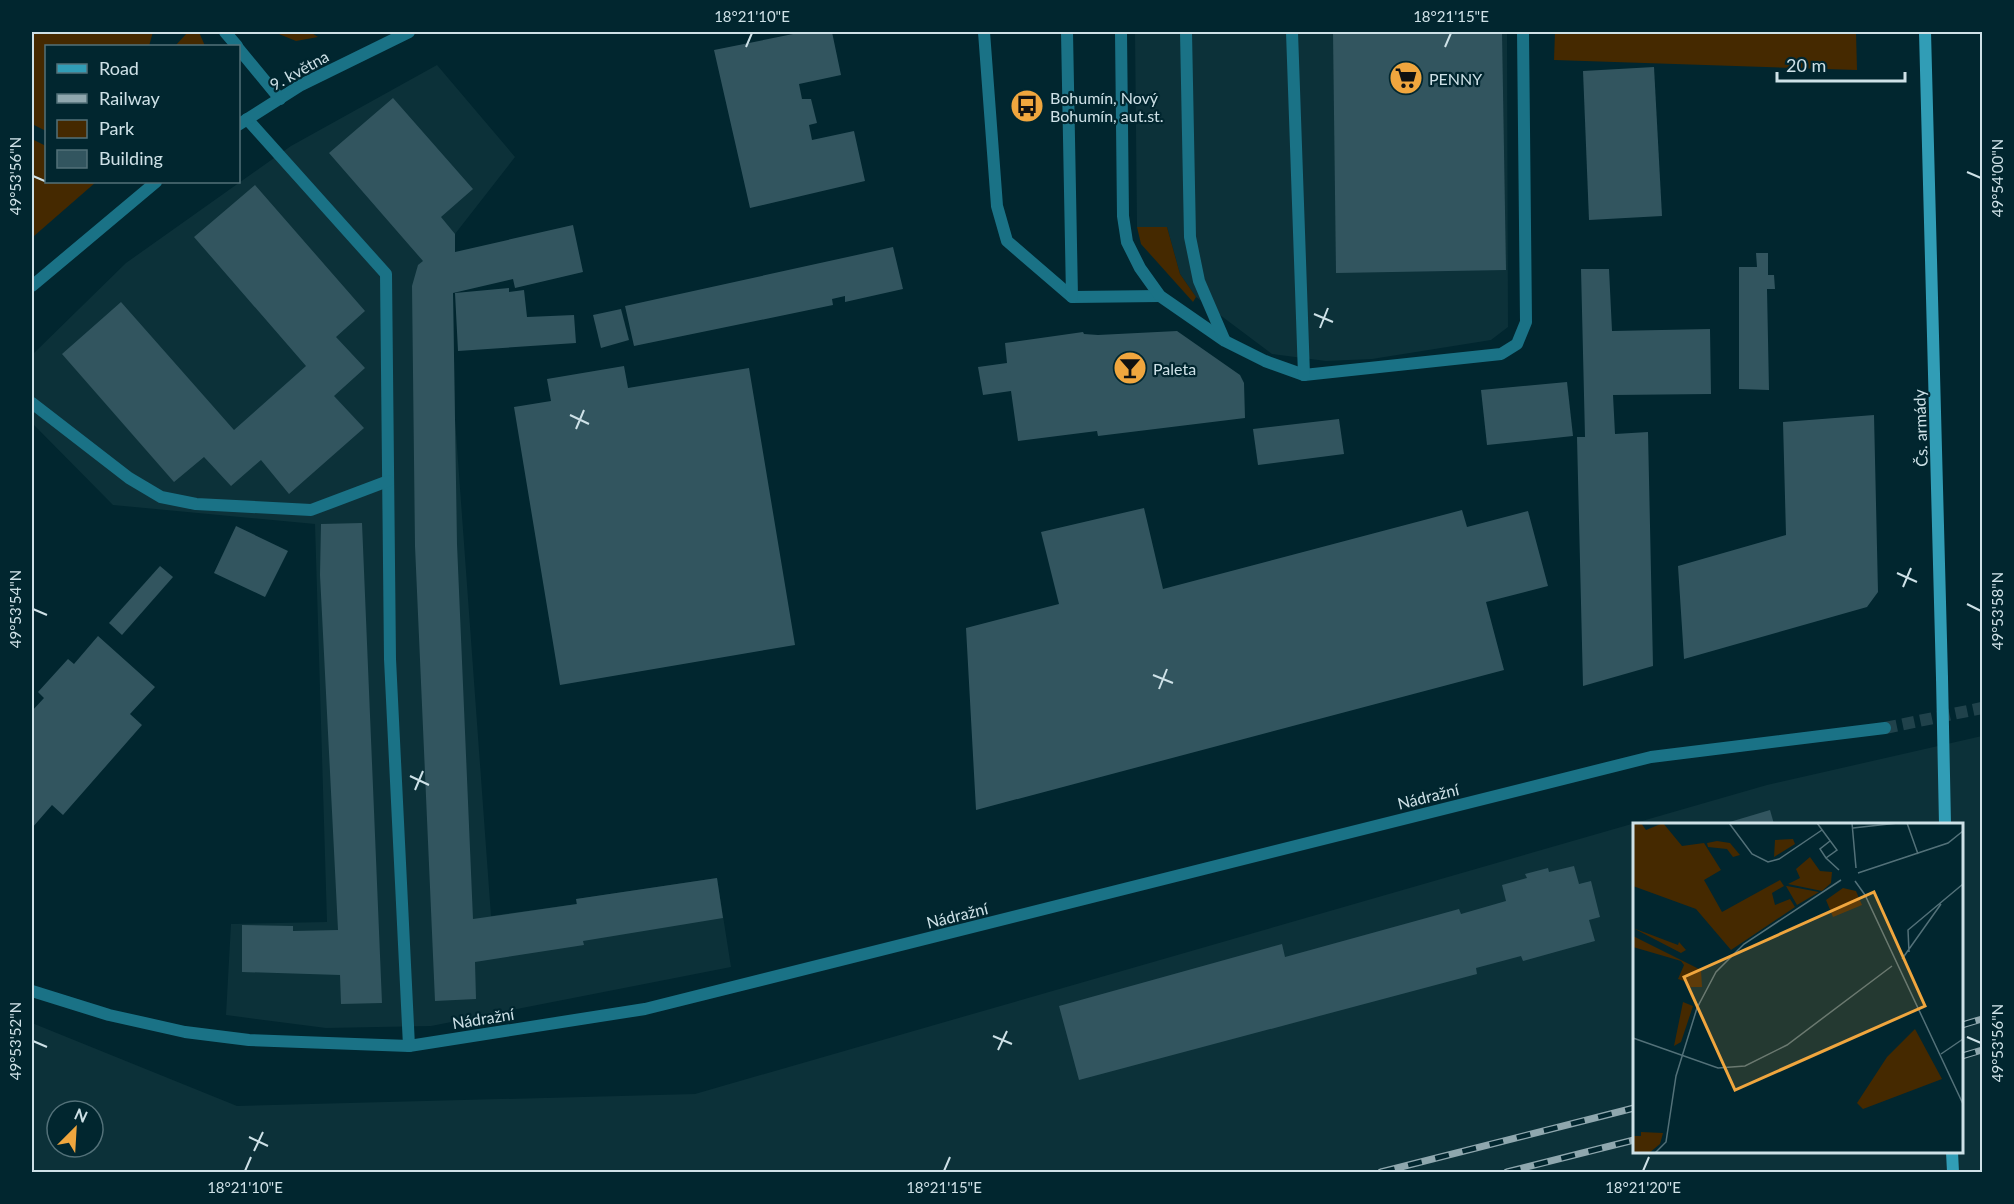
<svg xmlns="http://www.w3.org/2000/svg" width="2014" height="1204" viewBox="0 0 2014 1204" font-family="Lato,sans-serif">
  <style>
    .built { fill: #0c3139; fill-rule: evenodd }
    .green { fill: #452900 }
    .building { fill: #32555f }
    .lines { fill: none; stroke-linecap: round; stroke-linejoin: round }
    .minor-tunnel { stroke: #20424b; stroke-width: 12; stroke-dasharray: 12 6; stroke-linecap: butt }
    .service { stroke: #1a7286; stroke-width: 12 }
    .minor { stroke: #1a7286; stroke-width: 12 }
    .tertiary { stroke: #1a7286; stroke-width: 12 }
    .secondary { stroke: #319db6; stroke-width: 12 }
    .rail-casing { stroke: #8fa7ae; stroke-width: 7 }
    .rail { stroke: #01262f; stroke-width: 4.5; stroke-dasharray: 14; stroke-linecap: butt }
    .secondary-bridge { stroke: #319db6; stroke-width: 12 }
    .ticks { fill: none; stroke: #cee1e7; stroke-width: 2 }
    .labels { text-anchor: middle; dominant-baseline: central; stroke-width: 4.5; stroke-linejoin: round; paint-order: stroke }
    .street-label { font-size: 16px; fill: #cee1e7; stroke: #01262f }
    .poi-label { font-size: 16px; fill: #cee1e7; stroke: #01262f; text-anchor: start }
    .inset-road { fill: none; stroke: #537179; stroke-width: 1.5 }
    .view { fill: #f0a63e; fill-opacity: 0.15; stroke: #f0a63e; stroke-width: 3 }
    .inset-edge { fill: none; stroke: #cee1e7; stroke-width: 3 }
    .neatline { fill: none; stroke: #cee1e7; stroke-width: 2 }
    .ticks-label { font-size: 15px; text-anchor: middle; fill: #cee1e7 }
  </style>
  <rect width="100%" height="100%" fill="#01262f"/>
  <g class="built">
    <polygon points="1135,32 1507,32 1508,327 1491,340 1372,359 1326,361 1272,354 1196,297 1180,274 1167,227 1137,227"/>
    <polygon points="437,65 515,157 455,234 453,286 455,419 491,916 576,904 576,899 717,878 731,967 431,1026 326,1028 226,1015 231,924 327,922 315,524 113,505 32,423 32,355 126,263 291,146"/>
    <path d="M1982 736V1172H32V1023L237 1106 695 1094 1767 785ZM1634 824H1962V1152H1634ZM57 1111H93V1147H57Z"/>
  </g>
  <g class="green">
    <polygon points="32,32 153,32 149,46 46,46 46,131 32,124"/>
    <polygon points="188,32 199,32 205,46 175,46"/>
    <polygon points="274,32 310,32 318,37 296,41"/>
    <polygon points="1555,32 1856,32 1857,70 1554,60"/>
    <polygon points="32,139 46,146 46,182 96,182 34,236 32,232"/>
    <polygon points="1137,227 1167,227 1180,274 1196,297 1193,302 1141,244"/>
  </g>
  <g class="building">
    <polygon points="803,32 832,32 841,75 799,84 802,99 811,99 817,123 809,125 812,140 854,131 865,181 750,208 714,50"/>
    <polygon points="1333,32 1502,32 1506,270 1336,273"/>
    <polygon points="1654,67 1662,216 1589,220 1583,71"/>
    <polygon points="393,98 473,189 441,217 455,234 455,252 573,225 583,272 515,288 513,279 453,293 457,544 473,919 577,904 576,899 717,878 723,918 583,941 584,945 475,962 476,999 435,1001 415,546 412,286 418,265 423,261 329,153"/>
    <polygon points="255,185 365,311 336,337 365,368 334,396 364,428 289,494 261,460 231,486 204,457 174,482 62,354 121,302 234,430 306,366 194,237"/>
    <polygon points="893,247 903,289 845,302 845,296 832,299 833,305 634,346 625,306"/>
    <polygon points="1756,253 1768,253 1768,275 1774,275 1775,289 1767,289 1769,390 1739,389 1739,267 1757,267"/>
    <polygon points="1581,269 1609,269 1612,331 1710,329 1711,394 1613,395 1615,434 1648,432 1653,666 1583,686 1577,437 1585,437"/>
    <polygon points="509,288 509,292 524,290 527,317 574,315 576,343 458,351 455,293"/>
    <polygon points="621,309 629,340 601,348 593,315"/>
    <polygon points="1177,331 1240,375 1244,383 1245,418 1098,436 1097,431 1018,441 1011,391 983,395 978,367 1007,363 1005,343 1083,332 1084,334 1098,335"/>
    <polygon points="624,366 628,388 749,368 795,645 560,685 514,407 551,401 547,379"/>
    <polygon points="1567,382 1573,436 1487,445 1481,390"/>
    <polygon points="1874,415 1878,592 1867,607 1684,659 1678,566 1786,535 1783,422"/>
    <polygon points="1339,419 1344,454 1258,465 1253,429"/>
    <polygon points="1144,508 1163,589 1462,510 1467,527 1528,511 1548,586 1486,602 1504,670 976,810 966,628 1059,604 1041,532"/>
    <polygon points="362,523 382,1003 341,1004 340,975 242,972 242,925 293,926 293,931 338,930 320,575 321,524"/>
    <polygon points="236,526 288,551 265,597 214,573"/>
    <polygon points="160,566 173,577 122,635 109,623"/>
    <polygon points="98,636 155,687 130,714 142,725 63,815 52,805 32,828 32,711 44,698 38,692 68,659 74,664"/>
    <polygon points="1770,810 1774,824 1723,824"/>
    <polygon points="1574,866 1579,884 1591,881 1600,917 1589,920 1595,941 1523,961 1521,956 1476,968 1477,974 1079,1080 1059,1006 1282,944 1285,957 1459,909 1461,914 1506,901 1502,885 1527,878 1525,874 1548,868 1549,872"/>
  </g>
  <g class="lines">
    <polyline class="minor-tunnel" points="1885,728 1982,708"/>
    <g class="service">
      <polyline points="225,32 237,46"/>
      <polyline points="984,32 997,206 1007,241 1072,297 1160,296"/>
      <polyline points="1067,32 1072,297"/>
      <polyline points="1121,32 1123,216 1127,242 1140,268 1160,296 1225,341 1265,361 1304,375 1501,354 1517,344 1526,322 1523,32"/>
      <polyline points="1186,32 1190,237 1199,281 1224,339"/>
      <polyline points="1292,32 1304,375"/>
      <polyline points="238,48 280,99"/>
      <polyline points="247,119 386,274 390,659 409,1046"/>
      <polyline points="32,403 129,478 161,497 196,504 311,510 388,481"/>
    </g>
    <polyline class="minor" points="32,991 109,1015 185,1032 249,1040 409,1046 645,1009 1651,757 1885,728"/>
    <g class="tertiary">
      <polyline points="238,125 301,85 409,32"/>
      <polyline points="32,286 156,182"/>
    </g>
    <g class="secondary">
      <polyline points="1925,32 1942,678"/>
      <polyline points="1952,1152 1953,1172"/>
    </g>
    <defs>
      <g id="rail">
        <polyline points="1962,1025 1982,1019"/>
        <polyline points="1962,1056 1982,1050"/>
        <polyline points="1381,1172 1634,1108"/>
        <polyline points="1507,1172 1634,1140"/>
      </g>
    </defs>
    <use href="#rail" class="rail-casing"/>
    <use href="#rail" class="rail"/>
    <polyline class="secondary-bridge" points="1942,678 1945,824"/>
  </g>
  <path class="ticks" d="M746 47 752 33M1445 47 1451 33M1967 172 1981 178M33 176 47 182M1314 314 1333 322M1320 328 1328 308M570 415 589 424M576 429 584 410M1897 573 1917 582M1903 587 1911 568M1967 604 1981 611M33 609 47 615M1153 675 1173 683M1159 689 1167 669M410 776 429 785M415 790 423 771M993 1036 1012 1044M1967 1037 1981 1043M33 1041 47 1047M998 1050 1007 1031M249 1137 268 1146M254 1151 263 1132M245 1171 251 1157M944 1171 950 1157M1643 1171 1649 1157"/>
  <defs>
    <symbol id="supermarket-disc" viewBox="-11 -11 22 22"><circle r="9.5" fill="#f0a63e" stroke="#01262f"/><path d="M-6-5.5h2.5l.6 2H6L4.5 2H-2.5L-4.4-4H-6ZM-1.5 3.2a1.3 1.3 0 1 0 .1 0ZM3 3.2a1.3 1.3 0 1 0 .1 0Z" fill="#111"/></symbol>
    <symbol id="bus-disc" viewBox="-11 -11 22 22"><circle r="9.5" fill="#f0a63e" stroke="#01262f"/><path d="M-5-6H5V4H4V6H2V4H-2V6H-4V4H-5ZM-3.5-4V0h7V-4ZM-3.5 1.2v1.5H-2V1.2ZM2 1.2v1.5H3.5V1.2Z" fill="#111"/></symbol>
    <symbol id="bar-disc" viewBox="-11 -11 22 22"><circle r="9.5" fill="#f0a63e" stroke="#01262f"/><path d="M-6-5H6L.8 .8V4.5H3.5V6h-7V4.5H-.8V.8Z" fill="#111"/></symbol>
  </defs>
  <g fill-rule="evenodd">
    <use href="#supermarket-disc" x="1387" y="59" width="38" height="38"/>
    <use href="#bus-disc" x="1008" y="87" width="38" height="38"/>
    <use href="#bar-disc" x="1111" y="349" width="38" height="38"/>
  </g>
  <g class="labels">
    <g class="street-label">
      <text transform="translate(299 70) rotate(-29)">9. května</text>
      <text transform="translate(1920 428) rotate(-92)">Čs. armády</text>
      <text transform="translate(1428 796) rotate(-14)">Nádražní</text>
      <text transform="translate(957 915) rotate(-14)">Nádražní</text>
      <text transform="translate(483 1018) rotate(-9)">Nádražní</text>
    </g>
    <g class="poi-label">
      <text x="1429" y="78">PENNY</text>
      <text x="1050" y="97">Bohumín, Nový<tspan x="1050" dy="18">Bohumín, aut.st.</tspan></text>
      <text x="1153" y="368">Paleta</text>
    </g>
  </g>
  <g transform="translate(1633 823)">
    <rect width="330" height="330" fill="#01262f"/>
    <path d="M0 0H8L13 7 30 0 49 23 71 20 88 47 71 57 89 89 147 57 151 63 139 70 142 82 157 76 162 84 98 127 63 86 0 63ZM160 16 162 21 141 34 142 17ZM84 18 97 20 107 32 100 34 94 26 75 24 74 20ZM177 34 187 48 199 49 198 60 189 68 155 61 167 55 163 46ZM153 63H154L186 69 164 82ZM210 65 223 68 229 82 200 94 193 77ZM0 105 45 122 46 119 53 127 48 130ZM0 113 68 147 69 164H54V159L45 156 51 142 48 138 0 124ZM50 179 60 183 48 219 41 223ZM282 206 309 256 230 286 224 280 254 234ZM8 309 30 310 27 321 16 330H0V313H8Z" fill="#452900"/>
    <path class="inset-road" d="M96 0 119 31 135 39 146 36 189 7M184 0 204 27 193 35 206 47M219 0 223 45M274 0 285 31M220 5 265 0M193 35 187 26 197 18M225 50 315 20 330 8M222 58 232 72 330 281M276 129 275 107 330 61M269 136 308 81M0 215 85 245 112 243 154 222 259 143M308 231 330 216M22 330 33 319 43 253 64 185 83 149 111 121 208 57"/>
    <path class="view" d="M241 69 292 183 102 267 51 154Z"/>
    <rect width="330" height="330" class="inset-edge"/>
  </g>
  <rect width="2014" height="1204" fill="none" stroke="#01262f" stroke-width="66"/>
  <rect x="45" y="45" width="195" height="138" fill="#01262f" stroke="#537179" stroke-width="1.5"/>
  <rect x="57" y="64" width="30" height="9" fill="#319db6" stroke="#537179" stroke-width="1.5"/>
  <text x="99" y="75" font-size="18" fill="#cee1e7">Road</text>
  <rect x="57" y="94" width="30" height="9" fill="#8fa7ae" stroke="#537179" stroke-width="1.5"/>
  <text x="99" y="105" font-size="18" fill="#cee1e7">Railway</text>
  <rect x="57" y="120" width="30" height="18" fill="#452900" stroke="#537179" stroke-width="1.5"/>
  <text x="99" y="135" font-size="18" fill="#cee1e7">Park</text>
  <rect x="57" y="150" width="30" height="18" fill="#32555f" stroke="#537179" stroke-width="1.5"/>
  <text x="99" y="165" font-size="18" fill="#cee1e7">Building</text>
  <g transform="translate(75 1129) rotate(24)"><circle r="28" fill="#01262f" stroke="#537179" stroke-width="1.5"/>
  <path d="M0-4.5L10 22L0 15L-10 22Z" fill="#f0a63e"/>
  <text y="-9" font-size="16" font-weight="bold" text-anchor="middle" fill="#cee1e7">N</text>
  </g>
  <path d="M1777 72v9h128v-9" fill="none" stroke="#cee1e7" stroke-width="3"/>
  <text x="1786" y="72" font-size="18" fill="#cee1e7" stroke="#01262f" stroke-width="4.5" paint-order="stroke">20 m</text>
  <rect x="33" y="33" width="1948" height="1138" class="neatline"/>
  <g class="ticks-label">
    <text x="752" y="22">18°21'10"E</text>
    <text x="1451" y="22">18°21'15"E</text>
    <text transform="translate(16 176) rotate(-90)" y="5">49°53'56"N</text>
    <text transform="translate(1998 178) rotate(-90)" y="5">49°54'00"N</text>
    <text transform="translate(16 609) rotate(-90)" y="5">49°53'54"N</text>
    <text transform="translate(1998 611) rotate(-90)" y="5">49°53'58"N</text>
    <text transform="translate(16 1041) rotate(-90)" y="5">49°53'52"N</text>
    <text transform="translate(1998 1043) rotate(-90)" y="5">49°53'56"N</text>
    <text x="245" y="1193">18°21'10"E</text>
    <text x="944" y="1193">18°21'15"E</text>
    <text x="1643" y="1193">18°21'20"E</text>
  </g>
</svg>
